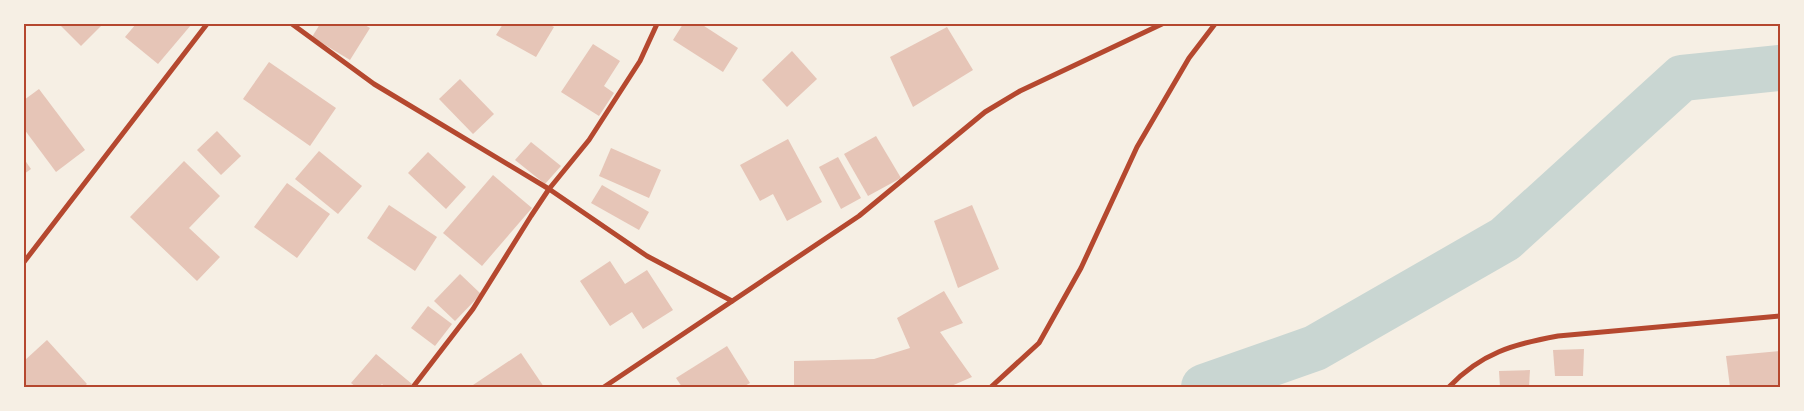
<svg xmlns="http://www.w3.org/2000/svg" width="1804" height="411" viewBox="0 0 1804 411" font-family="'Exo 2',sans-serif">
  <style>
    .lines { fill: none; stroke-linecap: round; stroke-linejoin: round }
    .river { stroke: #c9d6d2; stroke-width: 46 }
    .building { fill: #e6c5b7 }
    .minor { stroke: #b5482f; stroke-width: 5 }
    .neatline { fill: none; stroke: #b5482f; stroke-width: 2 }
  </style>
  <rect width="100%" height="100%" fill="#f6efe4"/>
  <g class="lines">
    <polyline class="river" points="1204,387 1315,348 1505,239 1682,78 1780,68"/>
  </g>
  <g class="building">
    <polygon points="59,24 103,24 81,46"/>
    <polygon points="136,24 189,24 191,25 158,64 125,37"/>
    <polygon points="320,24 363,24 370,28 350,60 312,37"/>
    <polygon points="503,24 548,24 554,27 536,57 496,35"/>
    <polygon points="683,24 701,24 738,48 723,72 673,40"/>
    <polygon points="947,27 973,70 913,107 890,57"/>
    <polygon points="593,44 620,61 604,86 614,93 599,116 561,92"/>
    <polygon points="792,51 817,79 787,107 762,80"/>
    <polygon points="269,62 336,108 310,146 243,99"/>
    <polygon points="460,79 494,114 473,134 439,99"/>
    <polygon points="39,89 85,150 56,172 24,129 24,100"/>
    <polygon points="217,131 241,156 221,175 197,150"/>
    <polygon points="876,136 901,178 868,196 844,154"/>
    <polygon points="788,139 822,202 787,221 773,194 760,201 740,165"/>
    <polygon points="531,142 561,166 545,184 515,160"/>
    <polygon points="611,148 661,170 649,198 599,176"/>
    <polygon points="319,151 362,186 338,214 295,179"/>
    <polygon points="428,152 466,187 446,209 408,173"/>
    <polygon points="838,157 861,198 841,209 819,167"/>
    <polygon points="24,159 31,169 24,174"/>
    <polygon points="184,161 220,196 189,228 220,257 197,281 130,217"/>
    <polygon points="493,175 532,208 482,266 443,233"/>
    <polygon points="287,183 330,214 297,258 254,227"/>
    <polygon points="602,185 649,212 639,230 591,203"/>
    <polygon points="389,205 437,237 415,271 367,238"/>
    <polygon points="972,205 999,269 958,288 934,221"/>
    <polygon points="610,261 625,284 647,270 673,310 643,329 632,312 610,326 580,281"/>
    <polygon points="460,274 481,294 455,321 434,301"/>
    <polygon points="944,291 963,323 940,332 972,377 949,387 794,387 794,361 874,359 910,348 897,318"/>
    <polygon points="428,306 452,324 435,346 411,328"/>
    <polygon points="47,340 87,384 83,387 24,387 24,361"/>
    <polygon points="727,346 750,383 743,387 682,387 676,378"/>
    <polygon points="1584,349 1583,376 1555,376 1553,350"/>
    <polygon points="1780,351 1780,387 1730,387 1726,356"/>
    <polygon points="521,353 544,387 470,387"/>
    <polygon points="376,354 412,384 409,387 385,387 382,384 379,387 356,387 351,383"/>
    <polygon points="1530,370 1529,387 1500,387 1499,371"/>
  </g>
  <g class="lines">
    <g class="minor">
      <polyline points="292,24 374,84 549,189 647,256 732,301"/>
      <polyline points="24,262 207,24"/>
      <polyline points="413,387 473,309 531,216 549,189 589,140 640,61 657,24"/>
      <polyline points="604,387 859,216 985,112 1020,91 1162,24"/>
      <polyline points="991,387 1039,343 1081,268 1137,147 1189,58 1215,24"/>
      <path d="M1449 387C1481 353 1514 344 1558 336L1780 316"/>
    </g>
  </g>
  <rect width="1804" height="411" fill="none" stroke="#f6efe4" stroke-width="50"/>
  <rect x="25" y="25" width="1754" height="361" class="neatline"/>
</svg>
